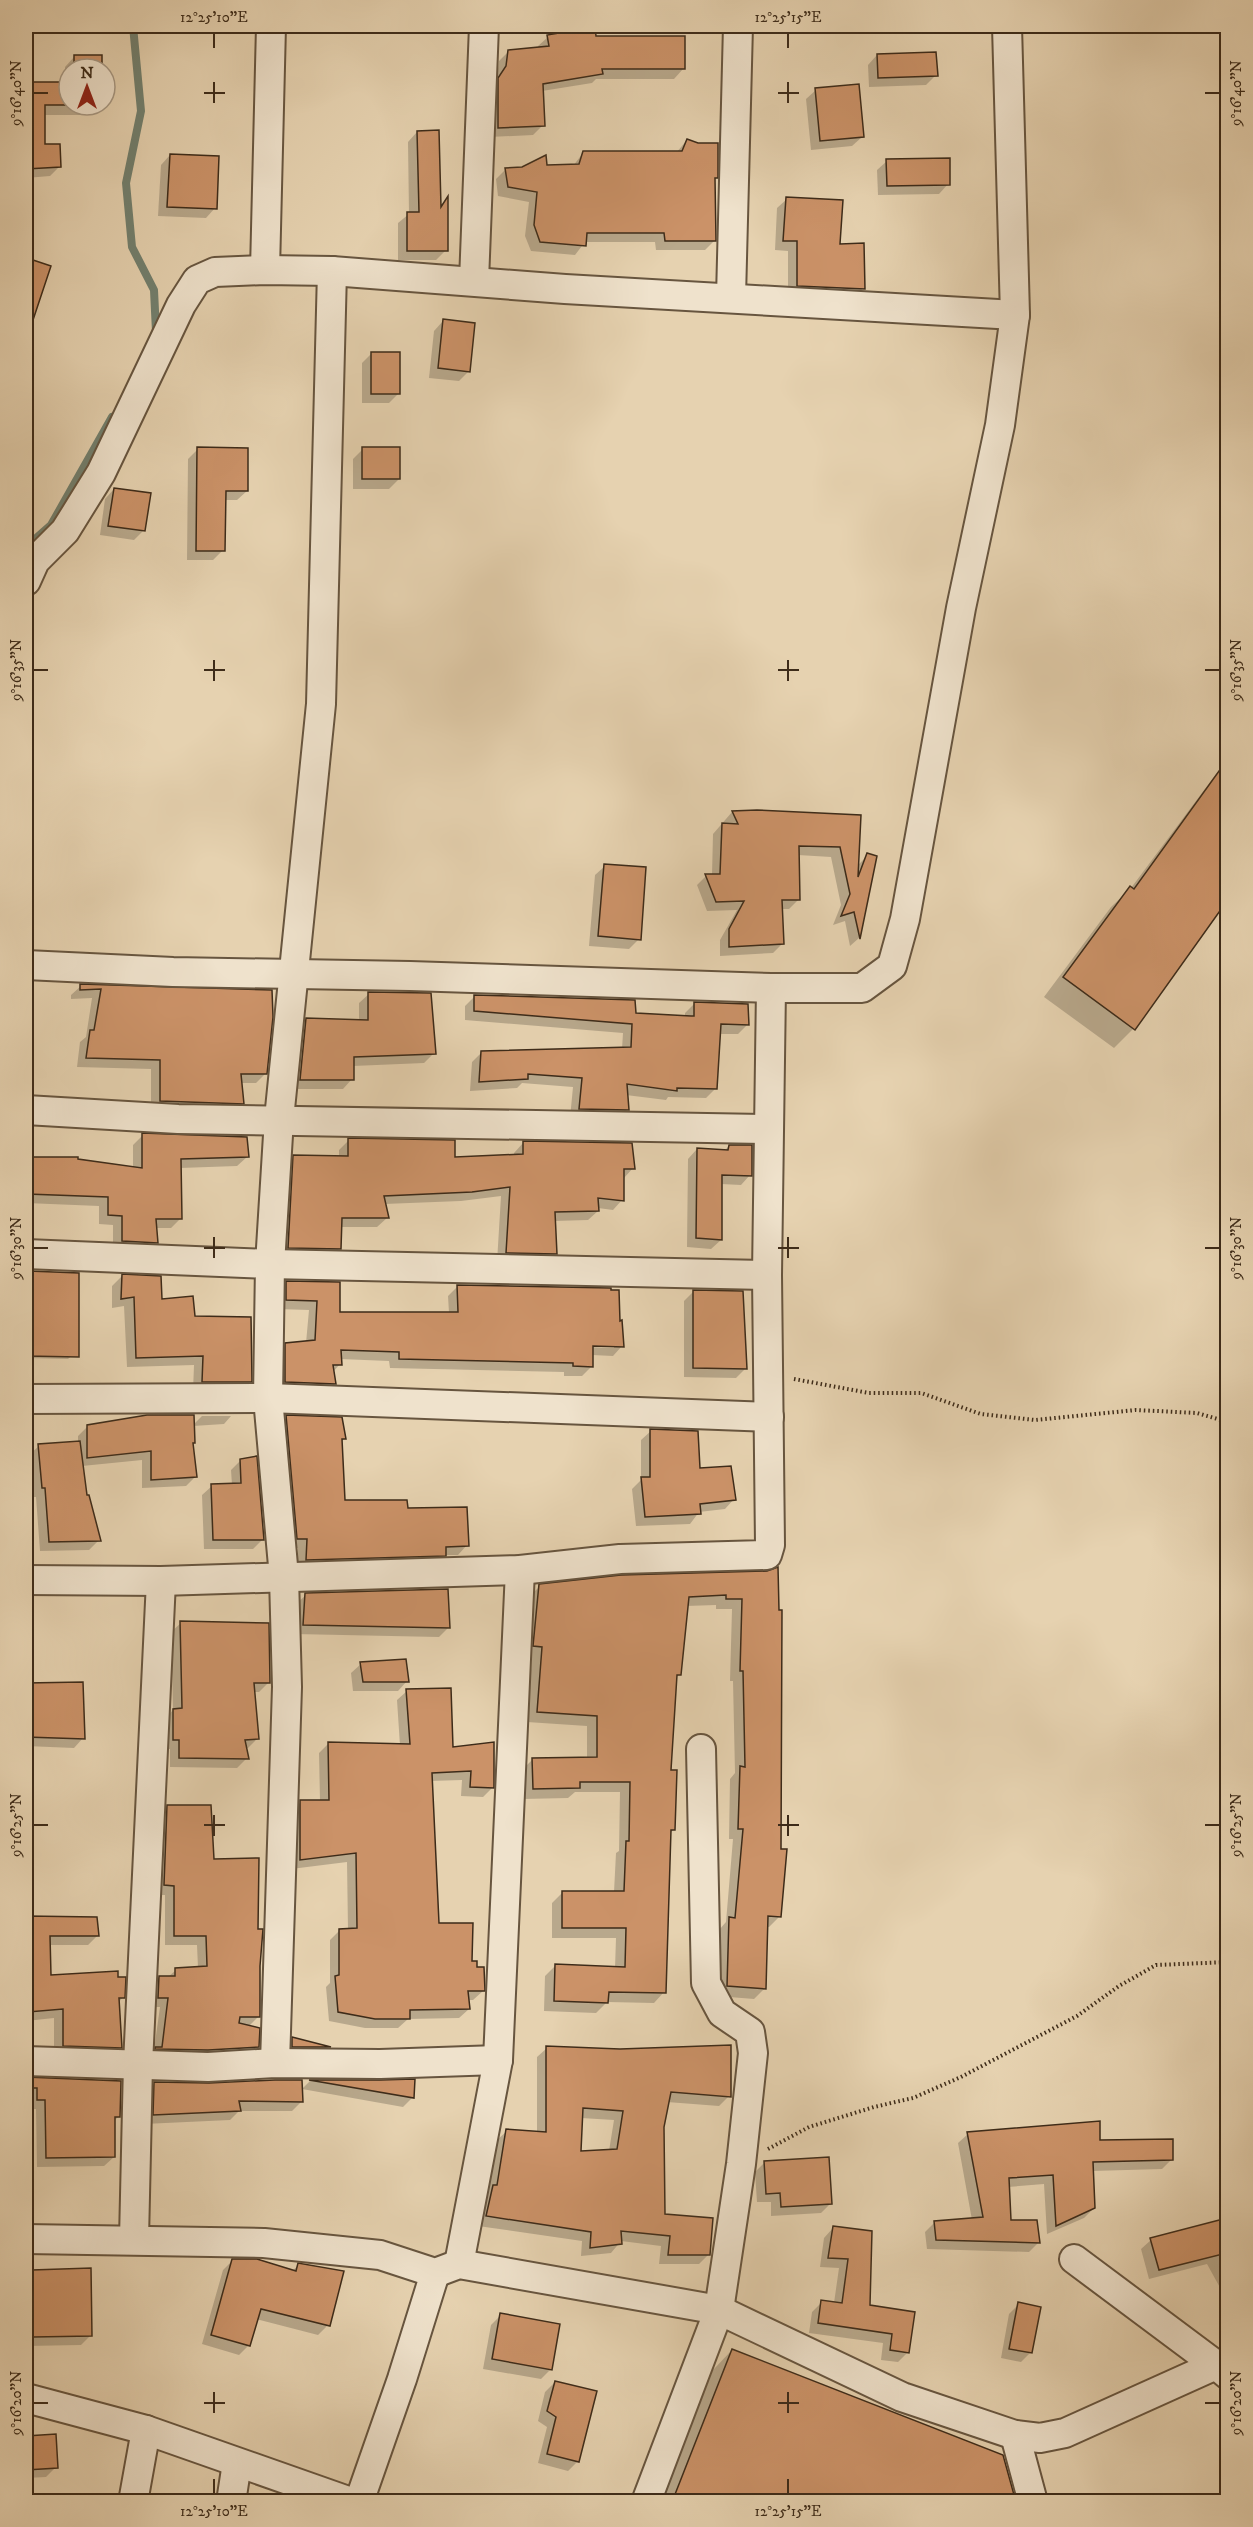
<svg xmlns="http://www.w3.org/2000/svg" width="1253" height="2527" viewBox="0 0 1253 2527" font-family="'IM FELL DW Pica',serif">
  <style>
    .shadow { fill: #0003; fill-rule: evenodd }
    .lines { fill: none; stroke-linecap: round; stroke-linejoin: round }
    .stream { stroke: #72806f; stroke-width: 8 }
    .building { fill: #cb9268; stroke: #3d2b19; stroke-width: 1.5; fill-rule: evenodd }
    .minor-casing { stroke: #67553f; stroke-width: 32 }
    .path { stroke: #3d2b19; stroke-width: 4; stroke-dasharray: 1.5 3; stroke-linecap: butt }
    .minor { stroke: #efe2cc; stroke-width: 28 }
    .ticks { fill: none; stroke: #3d2b19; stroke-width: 2 }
    .neatline { fill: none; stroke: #3d2b19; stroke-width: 2 }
    .ticks-label { font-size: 15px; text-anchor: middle; fill: #3d2b19 }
  </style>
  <rect width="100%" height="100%" fill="#e6d2b0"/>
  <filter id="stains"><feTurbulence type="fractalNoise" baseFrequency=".00333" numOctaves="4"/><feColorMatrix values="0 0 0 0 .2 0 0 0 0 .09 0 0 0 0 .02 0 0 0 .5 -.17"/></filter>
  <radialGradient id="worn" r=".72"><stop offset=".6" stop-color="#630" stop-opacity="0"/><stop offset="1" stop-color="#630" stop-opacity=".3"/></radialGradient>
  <g class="shadow">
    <polygon points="548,37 595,38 683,69 674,79 596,79 592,83 542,91 543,125 533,135 489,137 489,89 497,77 499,61 509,51 539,49 538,46"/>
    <polygon points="877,55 936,75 926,85 869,87 868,65"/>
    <polygon points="26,56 31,56 31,83 65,83 65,67 74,57 100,69 69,69 69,105 100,105 90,115 44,115 44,146 59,167 50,176 26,178"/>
    <polygon points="816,90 862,137 852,146 811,150 806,99"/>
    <polygon points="417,132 439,207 446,200 446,250 436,260 398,260 398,223 409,214 408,142"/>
    <polygon points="687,140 716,177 713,180 714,241 705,250 656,250 655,242 585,242 575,255 531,251 525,236 529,202 498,196 496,179 506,169 573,166 583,153 676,153"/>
    <polygon points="170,155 215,208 206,218 158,216 161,165"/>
    <polygon points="887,161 948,184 939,194 878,195 877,170"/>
    <polygon points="787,199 839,245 863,288 854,298 788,295 788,251 775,250 777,208"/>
    <polygon points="30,261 29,310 26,327 26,266"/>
    <polygon points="443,321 469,371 459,381 429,378 434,331"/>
    <polygon points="372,353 399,393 389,403 362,403 362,363"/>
    <polygon points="198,449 247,491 237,500 224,500 223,550 213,560 187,560 188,459"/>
    <polygon points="363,449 399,479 389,489 353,489 353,459"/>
    <polygon points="114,489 144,530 134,540 100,535 105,499"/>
    <polygon points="1228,758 1228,900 1133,1029 1114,1048 1044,997 1111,907 1131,888"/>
    <polygon points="732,812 859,817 857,866 868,855 875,857 859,938 850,946 845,921 833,925 841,905 831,857 798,855 799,899 789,909 781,909 782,944 773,953 720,956 720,940 737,910 707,911 697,885 706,876 712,875 713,834"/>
    <polygon points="605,866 639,939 629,949 589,946 595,875"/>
    <polygon points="26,982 32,983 31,1008 26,1013"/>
    <polygon points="81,986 271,992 265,1074 256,1083 240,1083 242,1103 233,1113 151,1110 151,1069 77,1067 80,1042 86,1037 92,998 71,999 71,995"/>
    <polygon points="369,994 434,1053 424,1063 353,1066 352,1079 343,1089 291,1089 297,1030 306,1020 359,1022 359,1003"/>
    <polygon points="475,996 634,1015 685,1017 685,1013 695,1003 747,1025 738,1034 719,1034 716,1088 706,1098 668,1097 666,1100 626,1095 627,1110 618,1119 570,1118 573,1087 522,1083 517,1088 470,1091 472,1062 481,1053 622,1049 623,1033 465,1020 465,1006"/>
    <polygon points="26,1128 27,1159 77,1158 77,1161 133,1168 133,1145 143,1135 247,1157 237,1166 180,1168 181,1218 171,1228 156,1228 157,1242 147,1252 113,1251 113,1225 99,1224 99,1206 26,1203"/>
    <polygon points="349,1140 454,1158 514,1156 514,1153 523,1143 633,1168 624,1178 622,1200 613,1210 598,1208 598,1211 588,1220 554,1221 556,1253 546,1263 497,1262 501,1196 461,1201 384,1204 387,1218 377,1227 340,1227 340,1248 330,1258 279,1257 284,1166 294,1156 339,1157 339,1150"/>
    <polygon points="729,1146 750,1175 741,1185 721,1184 721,1240 711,1249 687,1247 688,1159 697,1149 724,1151"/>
    <polygon points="26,1271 78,1274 78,1350 68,1359 26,1358"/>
    <polygon points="122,1276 194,1317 250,1381 241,1391 193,1391 194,1365 127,1367 124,1306 112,1308 112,1286"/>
    <path d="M287 1282 338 1313H449L448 1296 458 1286 618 1322 622 1346 613 1356 592 1355V1366L582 1376H564V1372L390 1368 389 1361 340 1359V1364L333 1372 335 1384 325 1393 276 1391V1354L286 1345 306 1343 309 1310 277 1309V1292ZM586 1344 614 1345V1348L586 1347Z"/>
    <polygon points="694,1291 745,1369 736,1378 684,1377 684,1301"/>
    <polygon points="202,1416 231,1416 224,1424 193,1426 192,1444 196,1476 186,1486 142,1488 142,1460 82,1466 85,1497 99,1540 89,1550 40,1551 36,1497 33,1497 29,1455 39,1446 78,1443 78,1436 88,1426 193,1425"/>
    <polygon points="287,1417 344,1439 341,1442 344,1501 406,1510 467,1545 458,1555 445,1555 435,1565 297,1569 298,1548 288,1548 277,1426"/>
    <polygon points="651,1431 699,1470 734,1499 725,1509 699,1512 690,1524 636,1526 632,1489 641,1480 641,1440"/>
    <polygon points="241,1460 263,1539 253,1549 204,1549 202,1495 212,1486 232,1485 231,1470"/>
    <polygon points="768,1573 780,1916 769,1927 766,1927 765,1988 754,1999 717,1996 719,1930 726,1922 733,1839 729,1839 730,1779 735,1773 733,1681 730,1681 732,1609 716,1609 716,1605 686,1606 679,1675 675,1678 670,1771 674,1829 669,1834 664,1992 654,2003 607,2002 596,2013 544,2011 545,1976 556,1965 615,1968 616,1938 552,1938 552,1903 563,1892 614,1892 616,1853 619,1851 620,1792 575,1792 568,1798 523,1799 522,1770 533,1759 587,1759 587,1726 527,1722 532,1657 523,1656 529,1597 540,1586"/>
    <polygon points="306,1595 448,1628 439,1637 294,1634 296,1604"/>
    <polygon points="181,1623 269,1682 259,1692 254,1692 258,1738 248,1748 245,1748 247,1758 237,1768 170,1767 170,1749 164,1749 164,1720 173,1710 171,1632"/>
    <polygon points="361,1664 407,1681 398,1691 353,1691 351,1673"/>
    <polygon points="81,1684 83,1738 74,1748 26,1746 26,1685"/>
    <polygon points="407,1691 452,1748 492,1788 483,1797 461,1796 462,1780 430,1781 437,1925 475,1969 483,1991 473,2000 468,2000 469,2009 459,2018 408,2019 398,2028 365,2028 329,2021 326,1987 330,1983 330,1940 340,1930 348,1930 347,1862 291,1869 291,1812 301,1802 320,1801 319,1753 328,1744 400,1746 397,1700"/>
    <polygon points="167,1806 213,1860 258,1966 258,2017 248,2027 258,2047 248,2056 146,2058 154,2050 160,2007 149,2007 150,1987 159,1977 168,1977 176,1970 198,1968 197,1945 165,1945 165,1895 155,1895 158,1816"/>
    <polygon points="26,1854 28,1917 98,1935 88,1945 49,1945 50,1976 123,1997 118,2003 121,2047 111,2057 54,2055 54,2018 26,2021"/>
    <polygon points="293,2039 328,2048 319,2056 283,2048"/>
    <path d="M547 2048 620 2050 729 2096 719 2106 667 2102 663 2127 664 2216 709 2254 699 2264H659L661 2246 621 2241 611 2253 581 2256 582 2241 478 2226 483 2196 488 2192 497 2140 507 2131 537 2133V2057ZM581 2118 614 2120 609 2151 579 2152Z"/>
    <polygon points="26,2079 120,2082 119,2116 114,2121 114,2157 104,2166 37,2167 36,2109 28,2109"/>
    <polygon points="310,2081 413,2081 413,2097 403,2107 302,2089"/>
    <polygon points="155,2083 302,2101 292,2111 239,2111 230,2120 144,2124 145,2093"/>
    <polygon points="968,2134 1172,2159 1162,2169 1092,2171 1094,2208 1084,2218 1047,2234 1044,2184 1008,2187 1010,2221 1038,2243 1029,2252 927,2249 925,2232 935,2222 972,2220 958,2143"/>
    <polygon points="765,2162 831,2203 821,2213 771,2216 771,2202 757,2202 755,2172"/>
    <polygon points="1226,2220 1228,2302 1207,2264 1149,2279 1141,2249 1151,2240"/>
    <polygon points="833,2228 871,2233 868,2307 908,2352 898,2362 881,2360 883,2343 809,2333 812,2312 822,2302 834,2303 839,2268 820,2267 824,2238"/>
    <polygon points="233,2260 292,2271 299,2265 328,2325 318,2335 256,2319 249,2345 239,2355 202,2344 223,2270"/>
    <polygon points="32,2271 91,2335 81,2345 26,2346 26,2278"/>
    <polygon points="1019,2304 1031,2352 1021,2362 1001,2358 1009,2314"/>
    <polygon points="501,2315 551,2369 541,2379 483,2369 491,2325"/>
    <polygon points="732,2350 1014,2502 661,2502 713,2370"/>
    <polygon points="555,2382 578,2461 568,2471 538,2463 547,2427 538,2421 545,2392"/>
    <polygon points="54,2435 56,2467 46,2477 26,2478 26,2437"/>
    <polygon points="250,2495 281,2497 287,2499 287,2502 243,2502"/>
  </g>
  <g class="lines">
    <g class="stream">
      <polyline points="133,26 141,111 126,183 132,247 154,290 156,332"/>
      <polyline points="26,547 51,525 112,417"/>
    </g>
  </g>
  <g class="building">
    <polygon points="595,27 596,36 685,36 685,69 602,69 603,74 543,84 545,126 498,128 498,78 506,66 508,50 549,46 547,35"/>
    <polygon points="936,52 938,76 878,78 877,54"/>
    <rect x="74" y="55" width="28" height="14"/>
    <polygon points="26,82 69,82 69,105 101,105 45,105 45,144 60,144 61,167 26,169"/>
    <polygon points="859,84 864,137 820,141 815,88"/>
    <polygon points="439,130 441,207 448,196 448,251 407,251 407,212 419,212 417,131"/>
    <polygon points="687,139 698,143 718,143 718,178 715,178 716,241 665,241 664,233 587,233 586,246 540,242 534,225 537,192 508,187 505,168 522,167 546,155 547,165 579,164 583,151 682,151"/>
    <polygon points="170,154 219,156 217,209 167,207"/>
    <polygon points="950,158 950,185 887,186 886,159"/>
    <polygon points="786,197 843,200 840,244 864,243 865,289 797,286 797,241 783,241"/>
    <polygon points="30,259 51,266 29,332 26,331 26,272"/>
    <polygon points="443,319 475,323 470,372 438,368"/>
    <rect x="371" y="352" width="29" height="42"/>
    <polygon points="197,447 248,448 248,491 226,491 225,551 196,551"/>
    <rect x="362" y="447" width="38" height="32"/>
    <polygon points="114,488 151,493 145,531 108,526"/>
    <polygon points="1227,760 1227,901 1135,1030 1063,977 1130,886 1134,889"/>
    <polygon points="757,810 861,815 858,877 867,853 877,856 860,939 854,912 841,916 850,894 840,847 799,846 800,900 782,900 784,944 729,947 729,929 744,901 716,902 705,874 720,874 722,823 738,824 732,811"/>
    <polygon points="604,864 646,867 641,940 598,936"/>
    <polygon points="80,984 272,990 273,1017 267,1074 241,1074 244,1104 160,1101 160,1060 86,1058 90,1030 94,1030 101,989 80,990"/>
    <polygon points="368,992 431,993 436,1054 354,1057 354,1080 300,1080 306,1018 368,1020"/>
    <polygon points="474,995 635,1000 636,1013 691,1016 694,1016 694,1002 748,1004 749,1025 721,1024 717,1089 677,1088 677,1091 627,1084 629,1110 579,1109 582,1078 528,1074 528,1079 479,1082 481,1051 631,1047 632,1024 474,1011"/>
    <polygon points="142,1133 247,1137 249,1157 181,1159 182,1219 156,1219 158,1243 122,1241 122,1216 108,1215 108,1197 27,1194 30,1157 78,1157 78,1159 142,1168"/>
    <polygon points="348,1138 455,1140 455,1157 523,1154 523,1141 632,1143 635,1169 624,1169 624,1201 598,1198 599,1211 555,1212 557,1254 506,1253 510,1187 472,1192 384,1196 389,1218 342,1218 341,1249 288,1248 293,1155 348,1156"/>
    <polygon points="729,1145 752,1145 752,1176 722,1175 722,1240 696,1238 697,1148 728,1150"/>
    <polygon points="28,1271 79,1273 79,1357 26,1356"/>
    <polygon points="122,1274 161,1276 162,1299 193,1296 195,1316 251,1317 252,1382 202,1382 203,1356 136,1358 134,1297 121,1299"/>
    <polygon points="286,1281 340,1282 340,1312 458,1312 457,1285 611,1288 611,1290 619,1290 620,1321 622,1320 624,1347 593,1346 593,1367 573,1366 573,1363 399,1359 399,1352 341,1350 342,1365 333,1365 336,1384 285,1382 285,1343 315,1340 317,1301 286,1300"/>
    <polygon points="693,1290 743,1291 747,1369 693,1368"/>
    <polygon points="147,1415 194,1415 195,1443 193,1443 197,1477 151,1480 151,1451 87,1458 87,1425"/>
    <polygon points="286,1415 342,1417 346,1439 342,1439 345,1500 407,1500 408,1508 467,1507 469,1546 446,1547 446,1556 306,1560 307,1539 297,1539"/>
    <polygon points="650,1429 698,1431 700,1468 731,1466 736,1500 700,1504 701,1514 645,1517 641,1477 650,1477"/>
    <polygon points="80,1441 87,1495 89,1495 101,1541 49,1542 45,1488 42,1488 38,1444"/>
    <polygon points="257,1456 264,1540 213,1540 211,1484 241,1483 240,1459"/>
    <polygon points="778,1567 779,1610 782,1610 781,1849 787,1849 781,1917 768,1916 766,1989 727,1986 729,1917 735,1918 743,1829 738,1829 740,1766 745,1767 743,1671 740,1671 742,1599 726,1599 726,1595 689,1597 681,1675 677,1675 671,1770 677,1770 675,1830 671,1830 666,1993 609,1992 608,2003 554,2001 555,1964 625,1967 626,1928 562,1928 562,1891 624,1891 626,1841 629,1841 630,1782 580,1782 580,1788 533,1789 532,1758 597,1757 597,1716 537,1712 542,1647 533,1646 539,1584 621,1575 767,1571"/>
    <polygon points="448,1589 450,1628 303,1625 305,1593"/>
    <polygon points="180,1621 269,1623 270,1683 254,1683 259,1739 245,1740 249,1759 179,1758 179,1740 173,1740 173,1709 182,1708"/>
    <polygon points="406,1659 409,1682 363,1682 360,1662"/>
    <polygon points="83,1682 85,1739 26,1737 26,1683"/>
    <polygon points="451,1688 453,1747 494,1742 494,1788 470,1787 471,1771 432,1773 439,1923 473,1923 472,1961 477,1961 477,1967 484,1967 485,1991 468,1991 470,2009 410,2010 410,2019 375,2019 338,2012 335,1976 339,1975 339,1929 357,1928 356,1853 300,1860 300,1800 329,1800 328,1742 410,1744 406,1689"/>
    <polygon points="167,1805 211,1805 214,1859 259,1858 258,1929 263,1929 260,1966 260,2017 240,2017 239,2023 260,2028 259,2047 208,2050 155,2049 155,2047 162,2047 168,1998 158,1998 159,1976 175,1976 175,1968 207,1966 206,1936 174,1936 174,1886 164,1885"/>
    <polygon points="26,1916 97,1917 99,1936 50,1936 51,1975 118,1971 118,1977 126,1977 125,1998 119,1998 122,2048 63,2046 63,2009 28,2012"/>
    <polygon points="292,2037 331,2047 292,2047"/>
    <path d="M731 2045V2097L671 2092 664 2127 665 2214 713 2218 710 2255H668L670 2236 621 2231 622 2244 590 2248 591 2232 486 2216 493 2185H497L506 2129 546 2132V2046L620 2049ZM583 2108 623 2111 617 2149 581 2151Z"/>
    <polygon points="26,2077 121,2081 120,2117 115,2117 115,2157 46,2158 45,2100 37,2100 37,2088 26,2088"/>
    <polygon points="415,2079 414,2098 309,2080 380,2080"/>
    <polygon points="275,2080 302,2080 303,2102 239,2101 241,2111 153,2115 154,2082 209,2083"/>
    <polygon points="1100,2121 1100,2140 1173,2139 1173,2160 1093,2162 1095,2208 1056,2226 1053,2175 1009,2178 1011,2220 1037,2220 1040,2243 936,2240 934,2221 983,2217 967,2132"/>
    <polygon points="829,2157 832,2204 781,2207 780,2193 766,2194 764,2161"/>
    <polygon points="1227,2218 1227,2253 1159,2270 1150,2238"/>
    <polygon points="833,2226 872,2231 870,2305 915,2312 909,2353 890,2350 892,2334 818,2323 821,2300 842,2303 848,2259 828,2258"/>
    <polygon points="232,2259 257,2259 296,2271 298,2263 344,2271 330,2326 261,2309 250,2346 211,2335"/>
    <polygon points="91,2268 92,2336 33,2337 32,2270"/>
    <polygon points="1018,2302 1041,2307 1032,2353 1009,2349"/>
    <polygon points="500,2313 560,2324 552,2370 492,2359"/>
    <polygon points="732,2349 1003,2455 1016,2502 672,2502"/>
    <polygon points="555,2381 597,2391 579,2462 547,2454 556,2417 547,2411"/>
    <polygon points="56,2434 58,2468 26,2470 26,2436"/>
  </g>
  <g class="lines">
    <defs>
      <g id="minor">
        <polyline points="265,270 271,26"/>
        <polyline points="474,281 484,26"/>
        <polyline points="731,297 738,26"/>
        <polyline points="26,581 35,561 65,531 101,473 181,305 197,280 215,272 265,270 332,271 565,289 1015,315"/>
        <polyline points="26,965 173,972 410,976 771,988 862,988 892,966 905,919 961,608 1000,425 1015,315 1007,26"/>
        <polyline points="26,1110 178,1119 768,1129"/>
        <polyline points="26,1254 270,1264 767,1275"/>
        <polyline points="26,1399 268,1398 769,1417"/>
        <polyline points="26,1580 161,1581 520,1570 620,1559 767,1555 770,1545 767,1275 771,988"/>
        <polyline points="26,2061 208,2067 275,2063 380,2064 498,2060"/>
        <polyline points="275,2063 287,1687 284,1577 268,1398 270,1264 279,1119 321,704 332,271"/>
        <polyline points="26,2239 264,2243 380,2255 435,2273 459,2264 719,2310 902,2397 1015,2435 1040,2438 1065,2433 1216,2365 1228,2375"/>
        <polyline points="134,2239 138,2064 161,1581"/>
        <polyline points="1074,2259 1216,2365"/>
        <polyline points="459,2264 498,2060 520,1570"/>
        <polyline points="26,2398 146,2430 351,2502"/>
        <polyline points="1015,2435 1033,2502"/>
        <polyline points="133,2502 146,2430"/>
        <polyline points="231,2502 237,2463"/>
        <polyline points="359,2502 402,2379 435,2273"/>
        <polyline points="646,2502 719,2310 741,2164 753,2053 750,2032 722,2013 706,1983 701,1749"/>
      </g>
    </defs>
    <use href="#minor" class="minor-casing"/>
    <g class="path">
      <polyline points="794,1379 869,1393 921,1393 981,1414 1035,1420 1136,1410 1197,1413 1228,1422"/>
      <polyline points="768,2149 809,2127 874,2107 913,2098 961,2077 1077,2016 1119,1986 1156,1965 1228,1962"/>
    </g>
    <use href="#minor" class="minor"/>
  </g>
  <path class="ticks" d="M214 33V48M788 33V48M214 82V103M788 82V103M33 93H48M204 93H225M778 93H799M1205 93H1220M214 660V681M788 660V681M33 670H48M204 670H225M778 670H799M1205 670H1220M214 1237V1258M788 1237V1258M33 1248H48M204 1248H225M778 1248H799M1205 1248H1220M214 1815V1836M788 1815V1836M33 1825H48M204 1825H225M778 1825H799M1205 1825H1220M214 2392V2413M788 2392V2413M33 2403H48M204 2403H225M778 2403H799M1205 2403H1220M214 2479V2494M788 2479V2494"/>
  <rect width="1253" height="2527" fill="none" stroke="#e6d2b0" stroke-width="66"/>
  <g transform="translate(87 87)"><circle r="28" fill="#efe2cc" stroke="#a89984" stroke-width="1.5"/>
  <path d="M0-4.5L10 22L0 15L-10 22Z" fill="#8f2418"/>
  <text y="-9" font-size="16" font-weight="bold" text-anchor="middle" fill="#3d2b19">N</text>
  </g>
  <rect x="33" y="33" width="1187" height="2461" class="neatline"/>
  <g class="ticks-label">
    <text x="214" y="22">12°25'10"E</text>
    <text x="788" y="22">12°25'15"E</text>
    <text transform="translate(16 93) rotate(-90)" y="5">9°16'40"N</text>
    <text transform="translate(1236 93) rotate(-90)" y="5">9°16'40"N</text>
    <text transform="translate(16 670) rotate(-90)" y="5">9°16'35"N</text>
    <text transform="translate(1236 670) rotate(-90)" y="5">9°16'35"N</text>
    <text transform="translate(16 1248) rotate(-90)" y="5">9°16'30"N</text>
    <text transform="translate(1236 1248) rotate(-90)" y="5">9°16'30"N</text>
    <text transform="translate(16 1825) rotate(-90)" y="5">9°16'25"N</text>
    <text transform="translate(1236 1825) rotate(-90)" y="5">9°16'25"N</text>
    <text transform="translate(16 2403) rotate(-90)" y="5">9°16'20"N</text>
    <text transform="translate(1236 2403) rotate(-90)" y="5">9°16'20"N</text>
    <text x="214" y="2516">12°25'10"E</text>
    <text x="788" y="2516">12°25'15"E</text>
  </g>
  <rect width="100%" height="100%" filter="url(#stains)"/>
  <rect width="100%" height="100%" fill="url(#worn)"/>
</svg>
